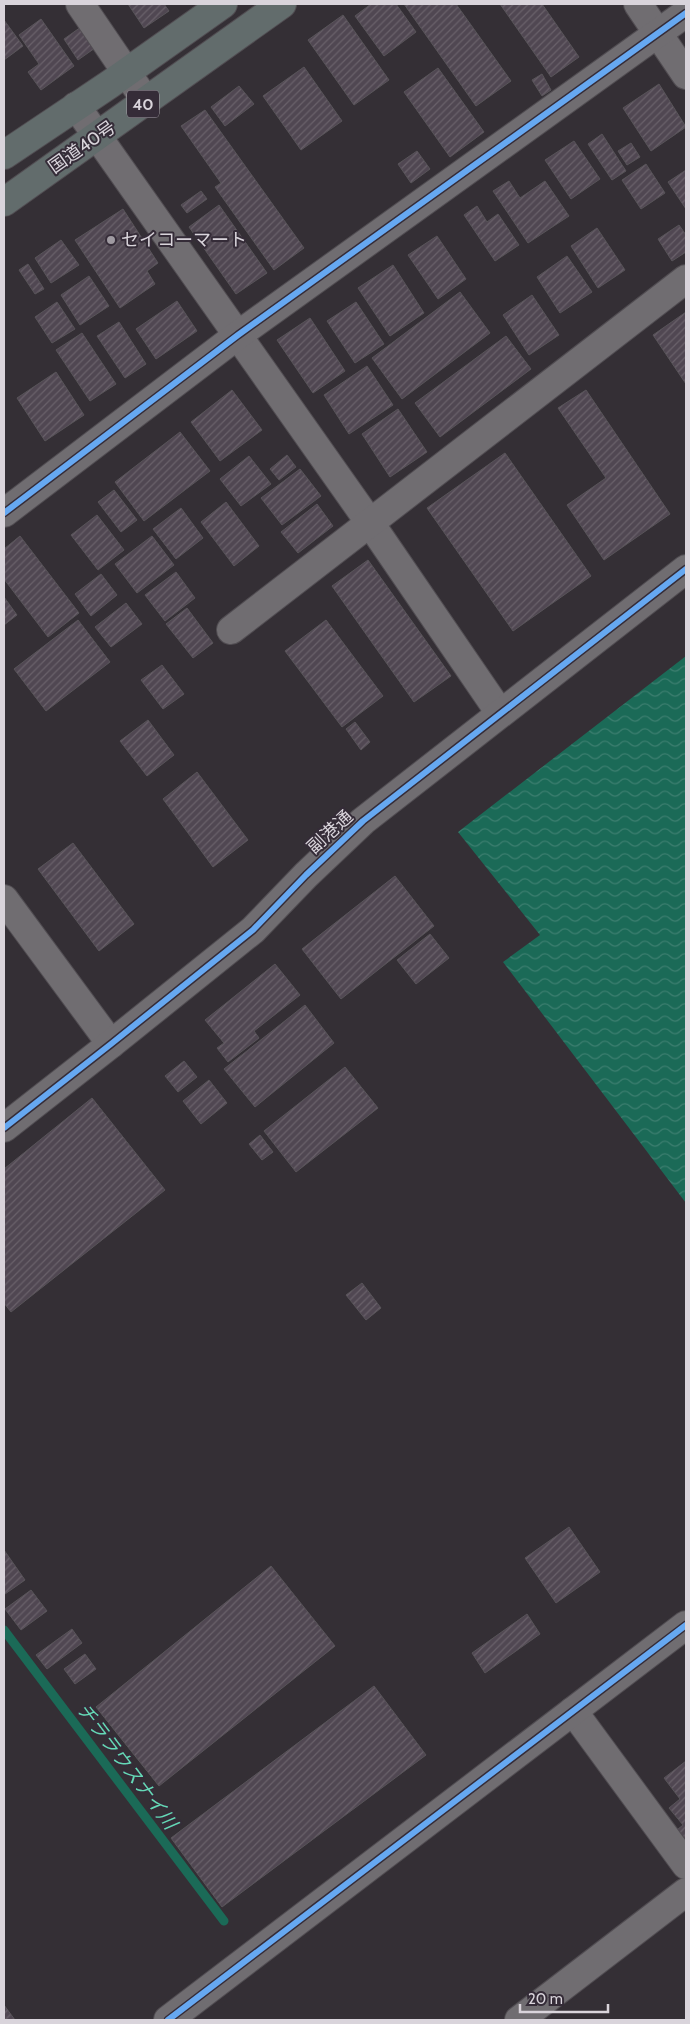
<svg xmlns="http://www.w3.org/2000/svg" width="690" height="2024" viewBox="0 0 690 2024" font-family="Cabin,'Noto Sans JP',sans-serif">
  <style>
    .water { fill: url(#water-waves) }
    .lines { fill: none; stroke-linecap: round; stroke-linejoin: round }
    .stream { stroke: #1b6a57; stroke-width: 9 }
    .building { fill: url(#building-hatch); stroke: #585459 }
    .minor-casing { stroke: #514d52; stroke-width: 30 }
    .highway-casing { stroke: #514d52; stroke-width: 30 }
    .minor { stroke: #706d71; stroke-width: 28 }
    .highway { stroke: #626c6c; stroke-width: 28 }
    .cycleway-casing { stroke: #352c38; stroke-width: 9 }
    .cycleway { stroke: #66a8f1; stroke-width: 6 }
    .poi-dot { fill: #9f9aa1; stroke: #352c38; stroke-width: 2 }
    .labels { text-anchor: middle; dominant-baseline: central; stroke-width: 4; stroke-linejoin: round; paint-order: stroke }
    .shield { fill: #352c38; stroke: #a8a2aa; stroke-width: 1 }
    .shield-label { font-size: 16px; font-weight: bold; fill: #d9d4db }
    .street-label { font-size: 18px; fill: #d9d4db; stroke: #352c38 }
    .poi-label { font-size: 18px; fill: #d9d4db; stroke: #352c38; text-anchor: start }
    .water-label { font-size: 19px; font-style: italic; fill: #65d9b6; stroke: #352c38 }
  </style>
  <defs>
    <pattern id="water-waves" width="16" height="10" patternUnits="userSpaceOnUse" patternTransform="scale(1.25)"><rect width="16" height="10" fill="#1b6a57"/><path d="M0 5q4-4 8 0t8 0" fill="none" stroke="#3c7e6f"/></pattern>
    <pattern id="building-hatch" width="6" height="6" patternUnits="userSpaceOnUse" patternTransform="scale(1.25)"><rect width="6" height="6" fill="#504752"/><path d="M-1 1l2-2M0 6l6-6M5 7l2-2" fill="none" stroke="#69616a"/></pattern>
  </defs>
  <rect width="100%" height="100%" fill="#342f35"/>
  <polygon class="water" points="686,656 686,1203 503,962 540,935 458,832"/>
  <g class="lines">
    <polyline class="stream" points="4,1630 224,1921"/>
  </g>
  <g class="building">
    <polygon points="128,4 164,4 169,11 144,28"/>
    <polygon points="371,4 396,4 416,32 384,56 355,16"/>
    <polygon points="404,4 456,4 511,81 476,106"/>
    <polygon points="500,4 542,4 579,57 551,77"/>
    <polygon points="343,15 389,80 354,105 308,40"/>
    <polygon points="41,19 74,66 41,90 28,72 39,64 19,35"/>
    <polygon points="4,20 23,46 4,60"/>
    <polygon points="81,27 95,48 78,60 64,39"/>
    <polygon points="304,67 342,121 301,150 263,96"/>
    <polygon points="438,68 484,132 450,157 404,92"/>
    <polygon points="542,74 551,90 542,96 532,80"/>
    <polygon points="659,84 686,127 651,151 623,108"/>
    <polygon points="239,86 254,104 225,126 211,107"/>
    <polygon points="205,110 304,248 274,270 215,187 221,183 181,126"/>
    <polygon points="602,134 626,171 612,180 588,144"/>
    <polygon points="574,141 600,179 571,199 545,160"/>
    <polygon points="631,143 640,157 627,165 618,151"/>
    <polygon points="417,151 430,169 411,183 398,164"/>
    <polygon points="646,164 665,193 641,209 622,180"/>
    <polygon points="686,170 686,209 668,182"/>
    <polygon points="509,181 520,198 545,181 569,216 528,243 493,191"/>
    <polygon points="201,191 207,199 187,213 181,205"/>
    <polygon points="219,205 267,273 236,294 189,227"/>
    <polygon points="477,206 487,222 498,214 519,245 495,261 464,215"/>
    <polygon points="123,209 158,263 147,271 155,284 120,308 75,240"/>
    <polygon points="679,225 686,235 686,252 672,261 658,239"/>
    <polygon points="597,228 625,270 598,288 571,246"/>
    <polygon points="437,236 466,279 438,299 408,255"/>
    <polygon points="61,240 79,265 51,283 35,258"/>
    <polygon points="567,256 592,292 560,313 537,277"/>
    <polygon points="28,264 44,289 35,294 19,270"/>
    <polygon points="393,265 424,313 390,336 358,288"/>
    <polygon points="89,276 109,306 80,325 61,295"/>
    <polygon points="460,292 490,333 402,399 372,358"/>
    <polygon points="532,295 559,335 529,355 503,315"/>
    <polygon points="177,301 197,331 156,359 136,329"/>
    <polygon points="57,302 75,329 52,343 35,317"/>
    <polygon points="356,302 384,344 355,363 327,321"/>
    <polygon points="686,312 686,384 653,335"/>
    <polygon points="310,318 345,371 313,393 277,340"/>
    <polygon points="119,322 146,364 125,378 97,336"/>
    <polygon points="82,333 116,384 90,401 56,350"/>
    <polygon points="506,336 531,369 440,437 415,403"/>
    <polygon points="367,366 393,405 349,434 324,395"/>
    <polygon points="56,372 84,415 45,441 17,398"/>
    <polygon points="232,390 262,430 220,461 191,422"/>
    <polygon points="586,390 670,514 604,560 567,505 606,478 558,408"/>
    <polygon points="398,409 427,452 390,477 362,434"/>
    <polygon points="180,432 210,471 144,521 115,482"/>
    <polygon points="505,453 591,576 513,631 427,508"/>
    <polygon points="287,455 296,467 279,480 270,469"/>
    <polygon points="249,456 271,484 241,506 220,479"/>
    <polygon points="300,469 321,496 282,525 261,498"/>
    <polygon points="114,490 137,520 121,532 98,502"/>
    <polygon points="226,502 259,546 234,566 201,522"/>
    <polygon points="317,504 333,526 298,553 281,532"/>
    <polygon points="181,508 203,538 176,559 153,529"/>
    <polygon points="97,515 124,550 98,570 71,535"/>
    <polygon points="20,536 79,613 48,637 4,579 4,549"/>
    <polygon points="152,536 174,565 137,593 115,564"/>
    <polygon points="368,560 451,676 414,702 332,586"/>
    <polygon points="176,572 195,598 165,621 145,595"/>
    <polygon points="101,574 117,595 91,616 75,594"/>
    <polygon points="4,597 17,615 4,625"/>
    <polygon points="126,603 142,624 111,647 95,627"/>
    <polygon points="187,608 213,643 193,658 166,624"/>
    <polygon points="78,620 110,662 46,711 14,669"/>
    <polygon points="326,620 383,696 342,727 285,651"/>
    <polygon points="162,665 184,694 163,709 141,680"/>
    <polygon points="148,720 174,755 147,776 120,741"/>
    <polygon points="355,722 370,742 361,750 346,729"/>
    <polygon points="197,772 248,840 213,867 163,799"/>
    <polygon points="73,843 134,924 99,951 38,869"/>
    <polygon points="395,876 434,926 341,999 302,949"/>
    <polygon points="430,934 449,958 416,984 397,960"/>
    <polygon points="275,964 300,995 254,1031 259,1038 228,1062 217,1048 224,1043 205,1020"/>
    <polygon points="305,1005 334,1043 255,1107 224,1069"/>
    <polygon points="184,1061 197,1077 178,1092 165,1076"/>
    <polygon points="345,1067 378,1108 296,1172 264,1131"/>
    <polygon points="209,1080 227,1103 201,1124 183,1101"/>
    <polygon points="92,1098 165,1190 11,1312 4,1303 4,1169"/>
    <polygon points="260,1135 273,1152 262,1160 249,1144"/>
    <polygon points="362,1283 381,1308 366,1320 346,1295"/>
    <polygon points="569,1527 600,1572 556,1603 525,1558"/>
    <polygon points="4,1550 25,1580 5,1594 4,1591"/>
    <polygon points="271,1566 335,1646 159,1786 96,1707"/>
    <polygon points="31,1590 47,1611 21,1630 5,1609"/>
    <polygon points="527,1614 540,1634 485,1673 472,1653"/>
    <polygon points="72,1629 82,1643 47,1669 36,1655"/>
    <polygon points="85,1654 96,1669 75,1684 64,1669"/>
    <polygon points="374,1686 426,1755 222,1907 171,1838"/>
    <polygon points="686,1761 686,1852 672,1834 683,1825 669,1808 680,1799 664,1778"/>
    <polygon points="4,2005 15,2020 4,2020"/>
  </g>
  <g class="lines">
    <defs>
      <g id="minor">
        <polyline points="80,4 146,101"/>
        <polyline points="638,4 686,75"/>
        <polyline points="76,106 370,523 500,713"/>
        <polyline points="4,513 238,335 686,13"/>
        <polyline points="231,630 686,279"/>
        <polyline points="4,899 111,1044"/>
        <polyline points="4,1128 111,1044 253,930 306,875 363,821 686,569"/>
        <polyline points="573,1711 686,1865"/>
        <polyline points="168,2020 686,1625"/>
        <polyline points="519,2020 686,1892"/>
      </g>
      <g id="highway">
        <polyline points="4,155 110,84 223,4"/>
        <polyline points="4,202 282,4"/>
      </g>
    </defs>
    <use href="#minor" class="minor-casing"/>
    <use href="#highway" class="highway-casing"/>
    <use href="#minor" class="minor"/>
    <use href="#highway" class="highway"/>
    <defs>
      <g id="cycleway">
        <polyline points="4,513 238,335 686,13"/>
        <polyline points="4,1128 111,1044 253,930 306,875 363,821 686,569"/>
        <polyline points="168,2020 686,1625"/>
      </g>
    </defs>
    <use href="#cycleway" class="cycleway-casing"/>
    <use href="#cycleway" class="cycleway"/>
  </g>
  <circle class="poi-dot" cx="111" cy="240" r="5"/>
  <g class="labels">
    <rect class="shield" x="127" y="90.5" width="32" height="27" rx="4"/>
    <g class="shield-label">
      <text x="143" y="104">40</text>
    </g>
    <g class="street-label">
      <text transform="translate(82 147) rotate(-35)">国道40号</text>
      <text transform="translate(330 832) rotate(-43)">副港通</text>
    </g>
    <g class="poi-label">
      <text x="121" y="240">セイコーマート</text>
    </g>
    <g class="water-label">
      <text transform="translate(127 1766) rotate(53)">チララウスナイ川</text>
    </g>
  </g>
  <rect width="690" height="2024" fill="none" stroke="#d9d4db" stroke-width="10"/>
  <path d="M520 2004v8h88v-8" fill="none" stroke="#d9d4db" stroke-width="2.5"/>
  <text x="528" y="2004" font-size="15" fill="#d9d4db" stroke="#352c38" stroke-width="4" paint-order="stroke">20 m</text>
</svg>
